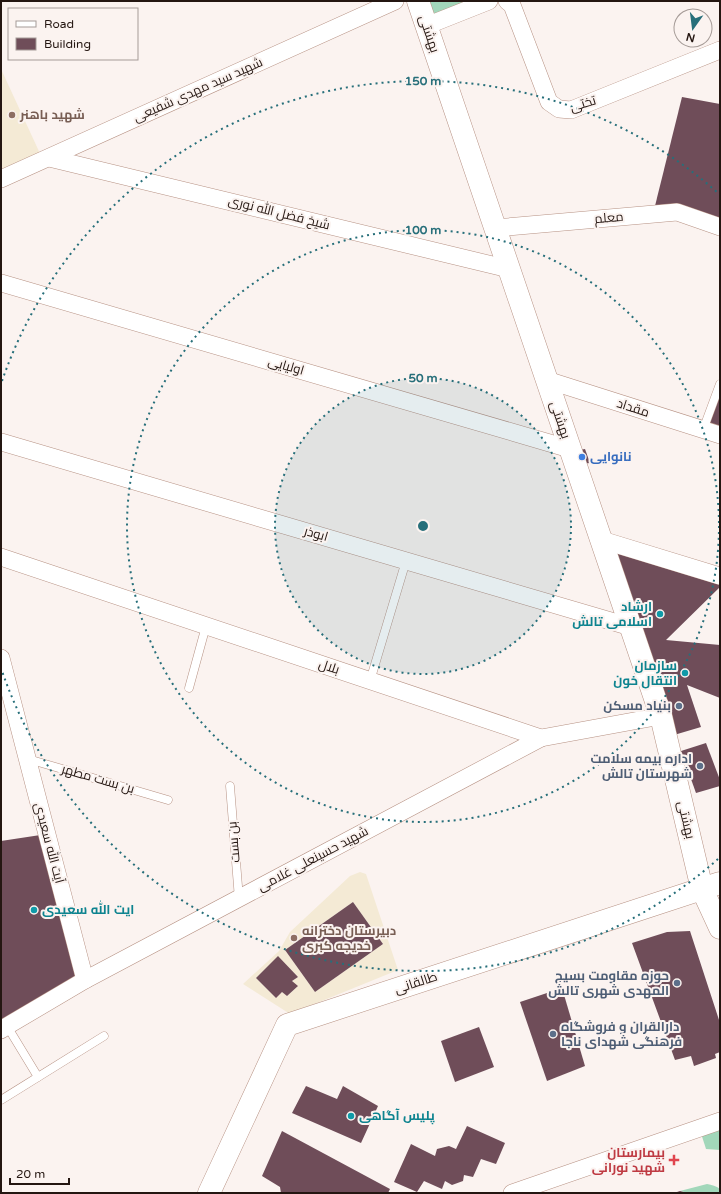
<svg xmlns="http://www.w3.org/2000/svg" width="721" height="1194" viewBox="0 0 721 1194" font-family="'Varela Round',Cairo,sans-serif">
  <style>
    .education { fill: #f4ead5; fill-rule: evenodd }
    .green { fill: #a2d7ba }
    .building { fill: #6f4d59 }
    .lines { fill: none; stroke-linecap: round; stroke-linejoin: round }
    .lane-casing { stroke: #b79284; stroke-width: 9 }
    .street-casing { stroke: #b79284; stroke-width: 18 }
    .secondary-casing { stroke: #b79284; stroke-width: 23 }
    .lane { stroke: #fff; stroke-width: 8 }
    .street { stroke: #fff; stroke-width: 17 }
    .secondary { stroke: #fff; stroke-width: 22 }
    .ring { fill: none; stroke: #276f7a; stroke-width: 2; stroke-dasharray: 2 4 }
    .education-dot { fill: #8d6e63; stroke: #fbf3f0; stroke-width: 1.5 }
    .shop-dot { fill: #3f7fe0; stroke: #fbf3f0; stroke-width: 1.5 }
    .culture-dot { fill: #0f9aa8; stroke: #fbf3f0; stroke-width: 1.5 }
    .service-dot { fill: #5c6f8a; stroke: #fbf3f0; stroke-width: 1.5 }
    .health-dot { fill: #e0444e; stroke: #fbf3f0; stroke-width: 1.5 }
    .labels { text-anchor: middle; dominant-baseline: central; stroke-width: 4; stroke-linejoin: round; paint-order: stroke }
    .street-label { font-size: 13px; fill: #241611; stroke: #fbf3f0 }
    .education-label { font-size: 13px; font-weight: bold; fill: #785e54; stroke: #fbf3f0; text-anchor: start }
    .shop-label { font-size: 13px; font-weight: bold; fill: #366cbe; stroke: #fbf3f0; text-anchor: start }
    .culture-label { font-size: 13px; font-weight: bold; fill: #0d838f; stroke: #fbf3f0; text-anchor: end }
    .service-label { font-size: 13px; font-weight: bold; fill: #4e5e75; stroke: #fbf3f0; text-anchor: end }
    .health-label { font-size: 13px; font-weight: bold; fill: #be3a42; stroke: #fbf3f0; text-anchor: end }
    .centre { fill: #276f7a; stroke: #fbf3f0; stroke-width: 2 }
    .ring-label { font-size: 12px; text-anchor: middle; font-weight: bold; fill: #276f7a; stroke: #fbf3f0; stroke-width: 4; stroke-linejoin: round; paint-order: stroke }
  </style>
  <rect width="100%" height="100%" fill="#fbf3f0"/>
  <g class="education">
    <polygon points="1,69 43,160 1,179"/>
    <path d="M360 872 366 874 398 970 290 1014 243 984 279 951 290 932 350 876ZM353 902 383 944 315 992 285 950ZM278 957 298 977 292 981 297 987 287 996 282 992 276 998 256 978Z"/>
  </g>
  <g class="green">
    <polygon points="418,1 487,1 426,26"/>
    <polygon points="720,1120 720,1150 706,1149 699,1127"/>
    <path d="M707 1184C712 1185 716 1186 720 1189V1193H688L680 1191Z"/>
  </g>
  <g class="building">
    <polygon points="682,97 720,104 720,227 653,214"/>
    <polygon points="720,385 720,435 703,429"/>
    <polygon points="585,449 590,463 580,464 574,451"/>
    <polygon points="602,540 720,577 720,587 666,640 720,645 720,698 687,685 701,727 674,735"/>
    <polygon points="706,743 720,780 720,786 696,793 681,751"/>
    <polygon points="47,834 85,980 1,1029 1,841"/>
    <polygon points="353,902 383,944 315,992 285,950"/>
    <polygon points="690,931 720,1023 720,1052 715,1054 716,1058 694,1066 691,1056 675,1060 632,943 667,932"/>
    <polygon points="278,956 298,977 292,981 298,986 287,996 282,992 276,998 256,978"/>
    <polygon points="562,988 585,1066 547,1081 520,1002"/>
    <polygon points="479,1027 494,1067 455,1082 441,1041"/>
    <polygon points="306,1086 337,1099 343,1086 378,1106 361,1143 292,1113"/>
    <polygon points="467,1126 505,1143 496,1164 481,1159 473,1177 464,1175 463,1181 452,1185 445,1181 442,1189 424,1181 417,1192 394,1182 411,1144 435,1156 437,1149 449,1146 456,1149"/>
    <polygon points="282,1131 390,1189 388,1193 281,1193 280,1187 262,1176"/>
    <polygon points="680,1191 687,1193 674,1193"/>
  </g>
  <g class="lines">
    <defs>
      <g id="lane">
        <polyline points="703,430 720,384"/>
        <polyline points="370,681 406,561"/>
        <polyline points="189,688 206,626"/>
        <polyline points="28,759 168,800"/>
        <polyline points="230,786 239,899"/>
        <polyline points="7,1026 38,1077"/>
        <polyline points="1,1100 104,1036"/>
      </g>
      <g id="street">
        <polyline points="507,1 512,5 549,102 559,109 571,110 720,50"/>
        <polyline points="426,26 489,1"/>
        <polyline points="49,158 509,269"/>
        <polyline points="1,179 395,1"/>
        <polyline points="495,228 677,212 720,227"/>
        <polyline points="1,283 570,449"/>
        <polyline points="547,380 720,435"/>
        <polyline points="1,442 631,627"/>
        <polyline points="602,540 720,576"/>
        <polyline points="1,557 541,738 661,716"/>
        <polyline points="1,658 85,980"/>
        <polyline points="1,1030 7,1026 85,980 541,738"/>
        <polyline points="512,1193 720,1121"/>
      </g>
      <g id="secondary">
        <polyline points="418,1 661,716 702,889 720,928"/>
        <polyline points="209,1193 287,1025 720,883"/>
      </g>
    </defs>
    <use href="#lane" class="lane-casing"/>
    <use href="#street" class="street-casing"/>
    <use href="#secondary" class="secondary-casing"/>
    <use href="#lane" class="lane"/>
    <use href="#street" class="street"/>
    <use href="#secondary" class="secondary"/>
  </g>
  <circle cx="423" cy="526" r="148" fill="#276f7a" fill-opacity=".12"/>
  <g class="ring">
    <circle cx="423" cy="526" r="148"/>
    <circle cx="423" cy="526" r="296"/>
    <path d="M718 859A445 445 0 0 1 2 671M2 381A445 445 0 0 1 718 193"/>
  </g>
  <g class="education-dot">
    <circle cx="12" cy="115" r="4"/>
    <circle cx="294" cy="938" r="4"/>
  </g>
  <circle class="shop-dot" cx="582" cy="457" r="4"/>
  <g class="culture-dot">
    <circle cx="660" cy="614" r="4"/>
    <circle cx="685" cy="673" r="4"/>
    <circle cx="34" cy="910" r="4"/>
    <circle cx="351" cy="1116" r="4"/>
  </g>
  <g class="service-dot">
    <circle cx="679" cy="706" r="4"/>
    <circle cx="700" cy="766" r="4"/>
    <circle cx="677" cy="983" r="4"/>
    <circle cx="553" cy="1034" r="4"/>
  </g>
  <path class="health-dot" d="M672 1154h4v4h4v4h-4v4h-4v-4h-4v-4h4z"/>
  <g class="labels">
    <g class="street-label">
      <text transform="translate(429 34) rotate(71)">بهشتی</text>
      <text transform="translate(198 90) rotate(-24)">شهید سید مهدی شفیعی</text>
      <text transform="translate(583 104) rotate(-17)">تختی</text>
      <text transform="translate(279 213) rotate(14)">شیخ فضل الله نوری</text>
      <text transform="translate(609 218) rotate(-5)">معلم</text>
      <text transform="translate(286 366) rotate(16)">اولیایی</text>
      <text transform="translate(633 408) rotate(18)">مقداد</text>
      <text transform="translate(560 420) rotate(71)">بهشتی</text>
      <text transform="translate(316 534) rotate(16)">ابوذر</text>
      <text transform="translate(329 667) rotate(18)">بلال</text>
      <text transform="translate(98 779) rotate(16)">بن بست مطهر</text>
      <text transform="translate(686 820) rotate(77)">بهشتی</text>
      <text transform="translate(234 842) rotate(-95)">بن بست</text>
      <text transform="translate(49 843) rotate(75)">آیت الله سعیدی</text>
      <text transform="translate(313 859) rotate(-28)">شهید حسینعلی غلامی</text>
      <text transform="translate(416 983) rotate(-18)">طالقانی</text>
    </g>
    <g class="education-label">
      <text x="20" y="115">شهید باهنر</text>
      <text x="302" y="931">دبیرستان دخترانه<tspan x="302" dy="15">خدیجه کبری</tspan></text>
    </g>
    <g class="shop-label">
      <text x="590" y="457">نانوایی</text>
    </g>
    <g class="culture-label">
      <text x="652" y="607">ارشاد<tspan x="652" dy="15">اسلامی تالش</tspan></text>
      <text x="677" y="666">سازمان<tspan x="677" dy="15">انتقال خون</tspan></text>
      <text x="42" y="910" text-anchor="start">ایت الله سعیدی</text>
      <text x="359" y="1116" text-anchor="start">پلیس آگاهی</text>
    </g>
    <g class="service-label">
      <text x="671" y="706">بنیاد مسکن</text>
      <text x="692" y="759">اداره بیمه سلامت<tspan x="692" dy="15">شهرستان تالش</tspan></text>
      <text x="669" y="976">حوزه مقاومت بسیج<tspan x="669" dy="15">المهدی شهری تالش</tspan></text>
      <text x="561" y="1027" text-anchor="start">دارالقران و فروشگاه<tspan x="561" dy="15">فرهنگی شهدای ناجا</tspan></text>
    </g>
    <g class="health-label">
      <text x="665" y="1153">بیمارستان<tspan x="665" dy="15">شهید نورانی</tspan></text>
    </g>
  </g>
  <circle cx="423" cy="526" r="6" class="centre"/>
  <g class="ring-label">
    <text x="423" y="85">150 m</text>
    <text x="423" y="234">100 m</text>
    <text x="423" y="382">50 m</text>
  </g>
  <rect width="721" height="1194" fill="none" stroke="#241611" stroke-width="4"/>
  <rect x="8" y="8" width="130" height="52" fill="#fbf3f0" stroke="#a59b97"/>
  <rect x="16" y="21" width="20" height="6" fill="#ffffff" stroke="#a59b97"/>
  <text x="44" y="28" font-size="12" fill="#241611">Road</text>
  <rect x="16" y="38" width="20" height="12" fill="#6f4d59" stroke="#a59b97"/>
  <text x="44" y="48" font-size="12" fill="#241611">Building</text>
  <g transform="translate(693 28) rotate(194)"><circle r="19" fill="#fbf3f0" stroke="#a59b97"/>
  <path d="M0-3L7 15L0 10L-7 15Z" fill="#276f7a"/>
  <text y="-6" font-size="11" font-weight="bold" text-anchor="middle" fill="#241611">N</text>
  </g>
  <path d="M10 1178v6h59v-6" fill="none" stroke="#241611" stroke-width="2"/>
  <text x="16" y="1178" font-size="12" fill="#241611" stroke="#fbf3f0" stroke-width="3" paint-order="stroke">20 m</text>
</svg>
